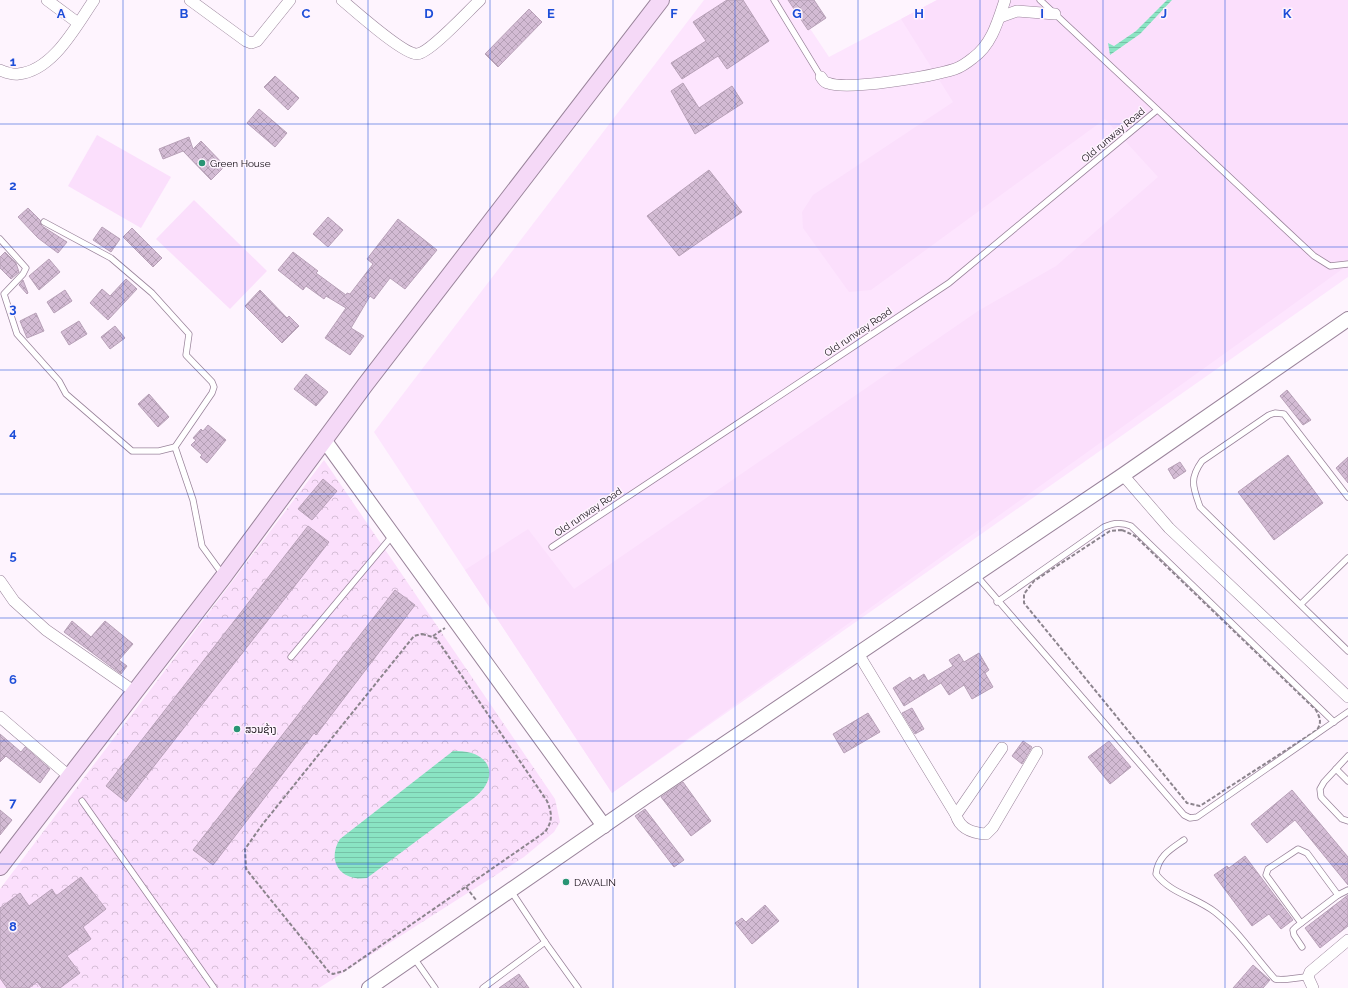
<svg xmlns="http://www.w3.org/2000/svg" width="1348" height="988" viewBox="0 0 1348 988" font-family="Raleway,'Noto Sans Lao',sans-serif">
  <style>
    .built { fill: #fde5fe }
    .grass { fill: #fbdffc }
    .forest { fill: url(#forest-crowns) }
    .water { fill: url(#water-rules) }
    .building { fill: url(#building-cross-hatch); stroke: #b8a1b8 }
    .lines { fill: none; stroke-linecap: round; stroke-linejoin: round }
    .service-casing { stroke: #9a849b; stroke-width: 7 }
    .minor-casing { stroke: #9a849b; stroke-width: 12 }
    .tertiary-casing { stroke: #9a849b; stroke-width: 16 }
    .secondary-casing { stroke: #9a849b; stroke-width: 18 }
    .path { stroke: #8c848d; stroke-width: 2; stroke-dasharray: 4 2; stroke-linecap: butt }
    .service { stroke: #fff; stroke-width: 5.5 }
    .minor { stroke: #fff; stroke-width: 11 }
    .tertiary { stroke: #fff; stroke-width: 14 }
    .secondary { stroke: #f5d9f7; stroke-width: 16 }
    .grid { fill: none; stroke: #1d4ed8; stroke-width: 1; stroke-opacity: 0.55 }
    .poi-dot { fill: #299474; stroke: #fef4fe; stroke-width: 1.5 }
    .labels { text-anchor: middle; dominant-baseline: central; stroke-width: 3; stroke-linejoin: round; paint-order: stroke }
    .street-label { font-size: 10px; fill: #120b13; stroke: #fef4fe }
    .poi-label { font-size: 10px; fill: #120b13; stroke: #fef4fe; text-anchor: start }
    .grid-label { font-size: 13px; text-anchor: middle; font-weight: bold; fill: #1d4ed8; stroke: #fef4fe; stroke-width: 3; stroke-linejoin: round; paint-order: stroke }
  </style>
  <defs>
    <pattern id="forest-crowns" width="20" height="18" patternUnits="userSpaceOnUse"><rect width="20" height="18" fill="#fbdffc"/><path d="M2 6a3 3 0 1 1 6 0M12 15a3 3 0 1 1 6 0" fill="none" stroke="#d6bed7"/></pattern>
    <pattern id="water-rules" width="6" height="5" patternUnits="userSpaceOnUse"><rect width="6" height="5" fill="#8ae4c3"/><path d="M0 2.5h6" fill="none" stroke="#76c2a7"/></pattern>
    <pattern id="building-cross-hatch" width="8" height="8" patternUnits="userSpaceOnUse"><rect width="8" height="8" fill="#d3bbd4"/><path d="M0 0l8 8M0 8l8-8" fill="none" stroke="#b49fb5"/></pattern>
  </defs>
  <rect width="100%" height="100%" fill="#fef4fe"/>
  <polygon class="built" points="704,0 791,0 829,57 937,0 1348,0 1348,277 612,793 374,432"/>
  <g class="grass">
    <polygon points="937,0 1167,0 1136,31 1114,46 1108,44 1111,55 1140,34 1172,0 1348,0 1348,265 612,793 465,570 528,529 574,589 978,311 1056,266 1158,177 1105,119 871,290 849,292 803,228 802,212 813,195 953,102 901,19"/>
    <polygon points="97,135 171,177 141,228 68,186"/>
    <polygon points="194,200 267,271 230,309 156,239"/>
  </g>
  <polygon class="forest" points="324,460 555,799 560,822 554,832 524,857 319,988 0,988 0,889"/>
  <g class="water">
    <polygon points="1167,0 1172,0 1140,34 1110,55 1108,43 1114,46 1136,31"/>
    <path d="M453 751C488 749 503 775 474 798L367 878C341 882 326 861 340 839Z"/>
  </g>
  <g class="building">
    <polygon points="727,0 743,0 769,41 727,69 718,56 682,79 671,63 706,41 693,22"/>
    <polygon points="788,0 814,0 826,18 808,30"/>
    <polygon points="529,9 542,22 498,67 485,54"/>
    <polygon points="275,76 299,98 288,110 264,87"/>
    <polygon points="683,83 699,108 732,86 743,103 695,134 671,91"/>
    <polygon points="259,109 287,133 275,147 247,123"/>
    <polygon points="189,137 193,149 201,141 225,166 211,180 183,151 163,159 159,149"/>
    <polygon points="709,170 742,212 679,256 647,216"/>
    <polygon points="28,208 40,220 42,226 67,242 58,253 38,238 18,217"/>
    <polygon points="328,217 343,230 328,247 313,234"/>
    <polygon points="398,219 437,250 405,289 390,278 374,299 370,296 351,328 364,336 350,355 325,338 346,308 326,296 324,299 306,286 303,290 278,270 293,252 318,271 316,273 346,295 347,293 350,294 373,264 367,259"/>
    <polygon points="102,227 120,239 111,252 93,240"/>
    <polygon points="132,228 162,258 153,267 123,237"/>
    <polygon points="5,252 16,263 19,272 11,279 0,268 0,257"/>
    <polygon points="49,259 60,272 39,290 29,276"/>
    <polygon points="126,279 137,289 108,320 90,303 102,289 110,296"/>
    <polygon points="23,280 28,293 27,294 19,285"/>
    <polygon points="65,290 72,301 54,313 47,302"/>
    <polygon points="260,290 287,318 289,316 299,326 282,343 245,306"/>
    <polygon points="36,313 44,331 27,338 20,321"/>
    <polygon points="79,321 87,334 69,345 61,332"/>
    <polygon points="115,326 125,338 110,349 101,337"/>
    <polygon points="306,374 328,392 316,406 294,389"/>
    <polygon points="1287,390 1311,420 1303,425 1280,396"/>
    <polygon points="149,394 169,417 158,427 138,404"/>
    <polygon points="208,425 226,440 207,463 200,457 202,455 191,445 196,440 193,438 201,429 203,431"/>
    <polygon points="1288,455 1323,503 1274,540 1238,492"/>
    <polygon points="1348,457 1348,483 1336,468"/>
    <polygon points="1180,462 1186,471 1174,479 1168,469"/>
    <polygon points="323,479 337,491 312,520 298,509"/>
    <polygon points="308,526 329,542 126,802 106,786"/>
    <polygon points="395,590 415,605 316,735 314,733 213,865 193,850"/>
    <polygon points="72,621 91,637 105,621 133,644 119,660 127,666 121,674 64,632"/>
    <polygon points="979,653 989,670 985,673 993,687 972,699 964,685 949,695 941,683 904,706 893,688 910,677 913,681 924,674 928,681 953,666 949,660 959,654 964,662"/>
    <polygon points="912,708 924,729 915,734 902,713"/>
    <polygon points="868,713 880,732 844,753 833,734"/>
    <polygon points="0,734 21,752 25,747 50,769 40,783 6,756 0,762"/>
    <polygon points="1023,741 1032,747 1022,764 1012,756"/>
    <polygon points="1109,741 1131,767 1110,784 1088,757"/>
    <polygon points="683,782 711,821 691,836 661,797"/>
    <polygon points="1292,790 1348,857 1348,885 1295,820 1267,843 1251,824"/>
    <polygon points="645,809 684,860 674,867 635,816"/>
    <polygon points="0,810 12,820 0,835"/>
    <polygon points="1245,856 1293,920 1281,929 1269,914 1252,926 1214,875 1227,866 1229,868"/>
    <polygon points="81,877 106,909 83,927 91,939 67,956 80,973 60,988 42,988 37,982 29,988 7,988 0,978 0,908 20,893 29,906 52,889 56,896"/>
    <polygon points="1348,895 1348,926 1320,948 1305,928"/>
    <polygon points="765,905 779,921 752,944 735,923 742,918 746,922"/>
    <polygon points="1253,965 1270,980 1263,988 1233,988"/>
    <polygon points="519,974 529,988 499,988"/>
  </g>
  <g class="lines">
    <defs>
      <g id="service">
        <polyline points="774,0 821,77"/>
        <polyline points="1040,0 1314,256 1330,266 1348,264"/>
        <polyline points="44,222 111,258 152,293 189,334 186,355 212,382 214,387 212,393 175,447"/>
        <polyline points="0,239 26,268 23,274 4,294 17,334 59,381 66,394 132,451 159,451 175,447 193,500 202,546 223,575"/>
        <path d="M1348 497 1284 414 1275 413 1269 415 1202 461C1189 479 1193 487 1200 507L1348 651"/>
        <polyline points="552,547 949,283 1157,110"/>
        <polyline points="976,575 1184,815 1190,818 1197,817 1348,712"/>
        <path d="M997 602 1104 527C1114 523 1121 522 1131 526L1334 722"/>
        <polyline points="1301,604 1348,558"/>
        <polyline points="291,657 393,535"/>
        <polyline points="1348,756 1324,782 1320,789 1321,797 1342,819 1348,821"/>
        <polyline points="1336,769 1348,781"/>
        <polyline points="82,801 214,988"/>
        <path d="M1184 840C1171 849 1158 856 1156 874 1171 894 1196 897 1215 912 1238 930 1255 957 1275 979 1285 981 1298 977 1308 977"/>
        <polyline points="511,891 545,942 578,988"/>
        <polyline points="1301,923 1266,875 1268,869 1298,849 1307,853 1338,895"/>
        <polyline points="1302,947 1294,935 1293,930 1296,927 1338,895 1348,890"/>
        <polyline points="414,958 435,988"/>
        <polyline points="483,988 545,942"/>
      </g>
      <g id="minor">
        <polyline points="47,0 78,23"/>
        <polyline points="190,0 246,41 251,43 257,41 290,0"/>
        <path d="M342 0C355 11 403 54 417 54 430 53 468 11 480 0"/>
        <polyline points="1000,17 1017,11 1055,14"/>
        <path d="M0 70C5 72 13 75 18 74 53 71 76 26 94 0"/>
        <path d="M821 77C823 80 825 83 828 83 847 91 933 76 955 69 961 67 968 62 973 58 992 44 998 21 1005 0"/>
        <polyline points="1123,475 1169,528 1348,697"/>
        <polyline points="0,581 14,601 46,630 135,692"/>
        <path d="M859 655 956 815C960 829 972 833 986 834L993 827 1037 752"/>
        <polyline points="0,717 70,777"/>
        <polyline points="956,815 1002,748"/>
        <polyline points="1313,988 1308,977 1310,972 1348,940"/>
      </g>
      <g id="tertiary">
        <polyline points="325,441 604,826"/>
        <polyline points="369,988 644,798 1123,475 1348,319"/>
      </g>
      <polyline id="secondary" points="0,867 224,576 365,385 661,0"/>
    </defs>
    <use href="#service" class="service-casing"/>
    <use href="#minor" class="minor-casing"/>
    <use href="#tertiary" class="tertiary-casing"/>
    <use href="#secondary" class="secondary-casing"/>
    <g class="path">
      <path d="M1122 530 1135 536 1316 710C1320 718 1322 722 1317 730L1200 806 1187 803 1024 603V594L1034 581 1110 531Z"/>
      <path d="M422 634 436 638 547 801C552 813 553 821 545 832L344 971 333 974 329 972 246 869 245 849 262 825 414 636Z"/>
      <polyline points="433,636 445,628"/>
      <polyline points="466,887 476,900"/>
    </g>
    <use href="#service" class="service"/>
    <use href="#minor" class="minor"/>
    <use href="#tertiary" class="tertiary"/>
    <use href="#secondary" class="secondary"/>
  </g>
  <path class="grid" d="M123 0V988M245 0V988M368 0V988M490 0V988M613 0V988M735 0V988M858 0V988M980 0V988M1103 0V988M1225 0V988M0 124H1348M0 247H1348M0 370H1348M0 494H1348M0 618H1348M0 741H1348M0 864H1348"/>
  <g class="poi-dot">
    <circle cx="202" cy="163" r="4"/>
    <circle cx="237" cy="729" r="4"/>
    <circle cx="566" cy="882" r="4"/>
  </g>
  <g class="labels">
    <g class="street-label">
      <text transform="translate(1113 135) rotate(-40)">Old runway Road</text>
      <text transform="translate(858 332) rotate(-34)">Old runway Road</text>
      <text transform="translate(588 512) rotate(-34)">Old runway Road</text>
    </g>
    <g class="poi-label">
      <text x="210" y="163">Green House</text>
      <text x="245" y="729">ສວນຊ້າງ</text>
      <text x="574" y="882">DAVALIN</text>
    </g>
  </g>
  <g class="grid-label">
    <text x="61" y="18">A</text>
    <text x="184" y="18">B</text>
    <text x="306" y="18">C</text>
    <text x="429" y="18">D</text>
    <text x="551" y="18">E</text>
    <text x="674" y="18">F</text>
    <text x="797" y="18">G</text>
    <text x="919" y="18">H</text>
    <text x="1042" y="18">I</text>
    <text x="1164" y="18">J</text>
    <text x="1287" y="18">K</text>
    <text x="13" y="66">1</text>
    <text x="13" y="190">2</text>
    <text x="13" y="313">3</text>
    <text x="13" y="437">4</text>
    <text x="13" y="560">5</text>
    <text x="13" y="684">6</text>
    <text x="13" y="807">7</text>
    <text x="13" y="931">8</text>
  </g>
</svg>
